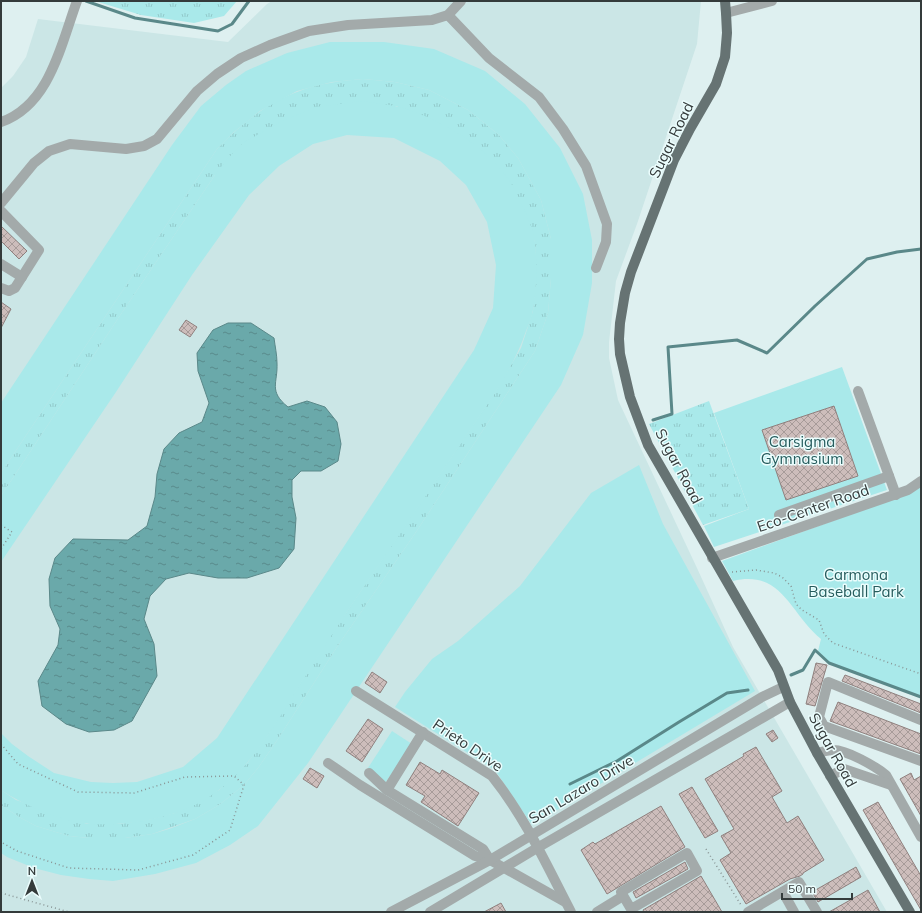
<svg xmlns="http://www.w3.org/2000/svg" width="922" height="913" viewBox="0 0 922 913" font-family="Mulish,sans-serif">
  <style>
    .built { fill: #cbe6e6 }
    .grass { fill: url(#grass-tufts) }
    .green { fill: #a9e9ea }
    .water { fill: url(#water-ripples); stroke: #5a8889 }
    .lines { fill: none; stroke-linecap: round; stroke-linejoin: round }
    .stream { stroke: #5a8889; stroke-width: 3 }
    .building { fill: url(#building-cross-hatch); stroke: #8f807e }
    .path { stroke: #899595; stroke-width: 1.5; stroke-dasharray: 1 3; stroke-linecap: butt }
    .minor { stroke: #a3aaaa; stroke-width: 10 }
    .major { stroke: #667373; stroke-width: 10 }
    .labels { text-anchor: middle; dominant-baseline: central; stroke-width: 3; stroke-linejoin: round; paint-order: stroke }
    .street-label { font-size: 15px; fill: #343b3b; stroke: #ebfdfd }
    .park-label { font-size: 15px; fill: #265c5d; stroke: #ebfdfd }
  </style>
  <defs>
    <pattern id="grass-tufts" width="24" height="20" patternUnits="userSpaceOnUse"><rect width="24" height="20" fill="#a9e9ea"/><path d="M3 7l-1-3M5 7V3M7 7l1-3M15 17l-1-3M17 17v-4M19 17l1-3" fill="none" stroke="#92c9ca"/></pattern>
    <pattern id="water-ripples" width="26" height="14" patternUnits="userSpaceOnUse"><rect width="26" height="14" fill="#6aa9aa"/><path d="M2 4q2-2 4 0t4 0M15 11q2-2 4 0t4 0" fill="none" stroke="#588b8c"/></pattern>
    <pattern id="building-cross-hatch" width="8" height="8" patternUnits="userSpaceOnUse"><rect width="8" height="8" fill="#cdbdbb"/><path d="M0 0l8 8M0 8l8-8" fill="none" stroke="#a79b99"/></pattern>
  </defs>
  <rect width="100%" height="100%" fill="#def0f0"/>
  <polygon class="built" points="272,1 701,1 697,44 637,224 616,281 609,342 609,358 618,400 697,568 733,647 887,912 1,912 1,88 13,76 26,57 38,19 228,42 267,4"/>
  <g class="grass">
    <polygon points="95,1 237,1 224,16 194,23 141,15"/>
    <path d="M363 79 395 82 429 90 468 110 499 135 518 158 541 200 551 239V278L548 313 535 351 416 532 337 647 278 739 258 768 244 785 219 805 195 819 152 834 125 838H89L69 836 36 826 19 817 1 805V790L16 800 87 824H120L152 819 175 813 219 790 234 776 248 762 267 736 327 641 494 394 521 348 533 311 536 277 535 241 397 106 215 175 121 314 1 496V473L217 149C240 125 265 104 297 92 318 83 341 81 363 79Z"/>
    <polygon points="709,401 749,509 703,525 649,424"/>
  </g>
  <g class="green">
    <polygon points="330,42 384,42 434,49 485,71 525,104 560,148 583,194 592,240 592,283 583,335 561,385 308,763 258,826 230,845 196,863 155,874 113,881 89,879 61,875 34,868 7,857 1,853 1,805 19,817 36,826 69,836 89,838 125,838 152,834 169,829 195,819 219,805 244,785 258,768 278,739 337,647 416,532 535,351 548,313 551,278 551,239 541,200 518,158 499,135 468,110 429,90 395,82 363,79 332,82 297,91 260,111 234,132 217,149 1,473 1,403 172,145 201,106 226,85 246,71 287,53"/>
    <path d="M361 101C373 103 387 104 399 107 439 118 491 148 512 185 521 203 532 222 535 242 537 264 537 288 533 310 532 317 529 324 526 331 513 371 485 407 462 442 428 492 395 542 361 591 342 619 324 647 306 675 276 722 249 776 199 803 166 820 126 826 90 824 61 821 25 806 1 790V733L12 744 28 756 54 773 91 782 113 783 137 782 183 767 217 738 474 350 493 308 496 265 487 222 466 185 440 161 394 138 347 135 313 144 279 166 249 195 192 275 116 392 1 562V496L121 314 215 175 228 158 243 143 282 121 316 107Z"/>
    <polygon points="842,367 887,490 714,547 704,526 749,509 714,413"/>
    <polygon points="639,465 663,524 755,691 532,825 495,770 395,707 405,692 432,659 458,641 520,586 591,493"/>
    <path d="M921 485V697L829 662 818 651 821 639C790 614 782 569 733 581L722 561 907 494Z"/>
    <polygon points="392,731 412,744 385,783 366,771"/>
  </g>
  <path class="water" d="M228 323H251L274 338C275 346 277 355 277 363 278 383 268 391 288 407L307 401 325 407 337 422 341 444 338 461 321 471H301L292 480V497L296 518 294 549 279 568 247 578H218L189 573 166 579 150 596 144 619 154 644 157 676 132 721 114 730 89 732 66 724 42 706 38 681 58 645 60 629 50 606 49 579 55 558 73 539 128 540 147 526 155 497 157 474 164 449 179 433 202 422 209 403 198 371 197 353 213 330Z"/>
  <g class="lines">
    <g class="stream">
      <polyline points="86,1 135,18 218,31 232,24 249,1"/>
      <polyline points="653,420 672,414 668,347 737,340 767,353 815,306 867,259 897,252 921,249"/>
      <polyline points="791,675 803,670 815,650 829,663 921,697"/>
      <polyline points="570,784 617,761 679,722 727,693 748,690"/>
    </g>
  </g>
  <g class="building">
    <polygon points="1,226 27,251 19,259 1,241"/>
    <polygon points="1,302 11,309 1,328"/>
    <polygon points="186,320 197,327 190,337 179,330"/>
    <polygon points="834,406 858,476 786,500 762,430"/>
    <polygon points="816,663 827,665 815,706 806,704"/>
    <polygon points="372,672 387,682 380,693 365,683"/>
    <polygon points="845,675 921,704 921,713 842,681"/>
    <polygon points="838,702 921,734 921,754 830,721"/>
    <polygon points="368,719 383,729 362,762 346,751"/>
    <polygon points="773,730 778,738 772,742 766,734"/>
    <polygon points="756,747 782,791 772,797 787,823 798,816 824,860 803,873 803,874 800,876 790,879 746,904 720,860 731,853 721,836 734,829 705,779 744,756 743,754"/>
    <polygon points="420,762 440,774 442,770 479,793 458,826 421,802 425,796 406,785"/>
    <polygon points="310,768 324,776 317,788 303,779"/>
    <polygon points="911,773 914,780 921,776 921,816 900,779"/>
    <polygon points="692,787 718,831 705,838 679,794"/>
    <polygon points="878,802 921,876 921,910 863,810"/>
    <polygon points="661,806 685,847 607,894 581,850 593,842 595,844"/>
    <polygon points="685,862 688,869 636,898 633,892"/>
    <polygon points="856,867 861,877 818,902 812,892"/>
    <polygon points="701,876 722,912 644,912 643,910"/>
    <polygon points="868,890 880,912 829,912"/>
    <polygon points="501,903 506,912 484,912"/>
  </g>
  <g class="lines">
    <g class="path">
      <polyline points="1,525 12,532 1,549"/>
      <polyline points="732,572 756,570 774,573 782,577 791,586 796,604 802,610 819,620 824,634 833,643 921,674"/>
      <polyline points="1,744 18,764 78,792 134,793 185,777 234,776 244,785 230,830 193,855 138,870 69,868 17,851 1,842"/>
      <polyline points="706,849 741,905"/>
      <polyline points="1,893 69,912"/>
    </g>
    <g class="minor">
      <polyline points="726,13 772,1"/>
      <polyline points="448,15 489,58 539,97 563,129 586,166 607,224 606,242 596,268"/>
      <path d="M1 122C50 105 61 44 77 1"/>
      <polyline points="1,203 34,163 49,151 70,144 126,149 144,146 157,139 197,91 217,74 241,58 270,45 309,31 348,25 432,20 448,15 461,1"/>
      <polyline points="1,211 39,250 15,288 9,291 1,288"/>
      <polyline points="1,264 22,277"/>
      <polyline points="858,391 896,495"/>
      <polyline points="779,515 889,476"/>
      <polyline points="712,558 908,490 921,481"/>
      <path d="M356 691 492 776C525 817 547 866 571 912"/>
      <polyline points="921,720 828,682 819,717 824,726 921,761"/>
      <path d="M817 753C822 752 828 750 833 750 847 750 875 766 886 775L921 837"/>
      <polyline points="328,763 360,785 475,856 490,860 565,902"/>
      <polyline points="369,773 387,790 483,849 490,860"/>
      <polyline points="830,776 844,769 891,785"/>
      <polyline points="387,790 423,732"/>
      <polygon points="687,853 697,871 631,909 621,892"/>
      <polyline points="783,892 794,912"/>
      <polyline points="391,912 490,860 762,697 783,687"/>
      <polyline points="430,912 537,848 790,702"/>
      <polyline points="597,912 623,896"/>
      <polyline points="748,912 799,882 817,912"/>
    </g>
    <polyline class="major" points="725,1 726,13 727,33 725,57 716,84 690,129 674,160 631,272 625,293 620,323 619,339 620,354 630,397 648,445 778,670 790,702 817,753 910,912"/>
  </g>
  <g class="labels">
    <g class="street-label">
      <text transform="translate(671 140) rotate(-64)">Sugar Road</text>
      <text transform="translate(679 466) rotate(62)">Sugar Road</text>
      <text transform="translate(813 508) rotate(-19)">Eco-Center Road</text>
      <text transform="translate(468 745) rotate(34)">Prieto Drive</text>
      <text transform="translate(833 750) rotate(61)">Sugar Road</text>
      <text transform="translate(581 789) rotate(-31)">San Lazaro Drive</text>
    </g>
    <g class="park-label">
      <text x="802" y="441">Carsigma<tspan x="802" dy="17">Gymnasium</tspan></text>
      <text x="856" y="574">Carmona<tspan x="856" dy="17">Baseball Park</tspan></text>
    </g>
  </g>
  <rect width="922" height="913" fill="none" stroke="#343b3b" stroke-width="4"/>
  <g transform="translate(32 881)" stroke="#ebfdfd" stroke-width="3" paint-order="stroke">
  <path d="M0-3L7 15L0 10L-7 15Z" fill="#343b3b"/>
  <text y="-6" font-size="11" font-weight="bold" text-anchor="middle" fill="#343b3b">N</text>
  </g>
  <path d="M782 893v6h70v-6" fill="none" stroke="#343b3b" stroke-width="2"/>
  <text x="788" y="893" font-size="12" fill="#343b3b" stroke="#ebfdfd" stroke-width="3" paint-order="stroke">50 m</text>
</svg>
